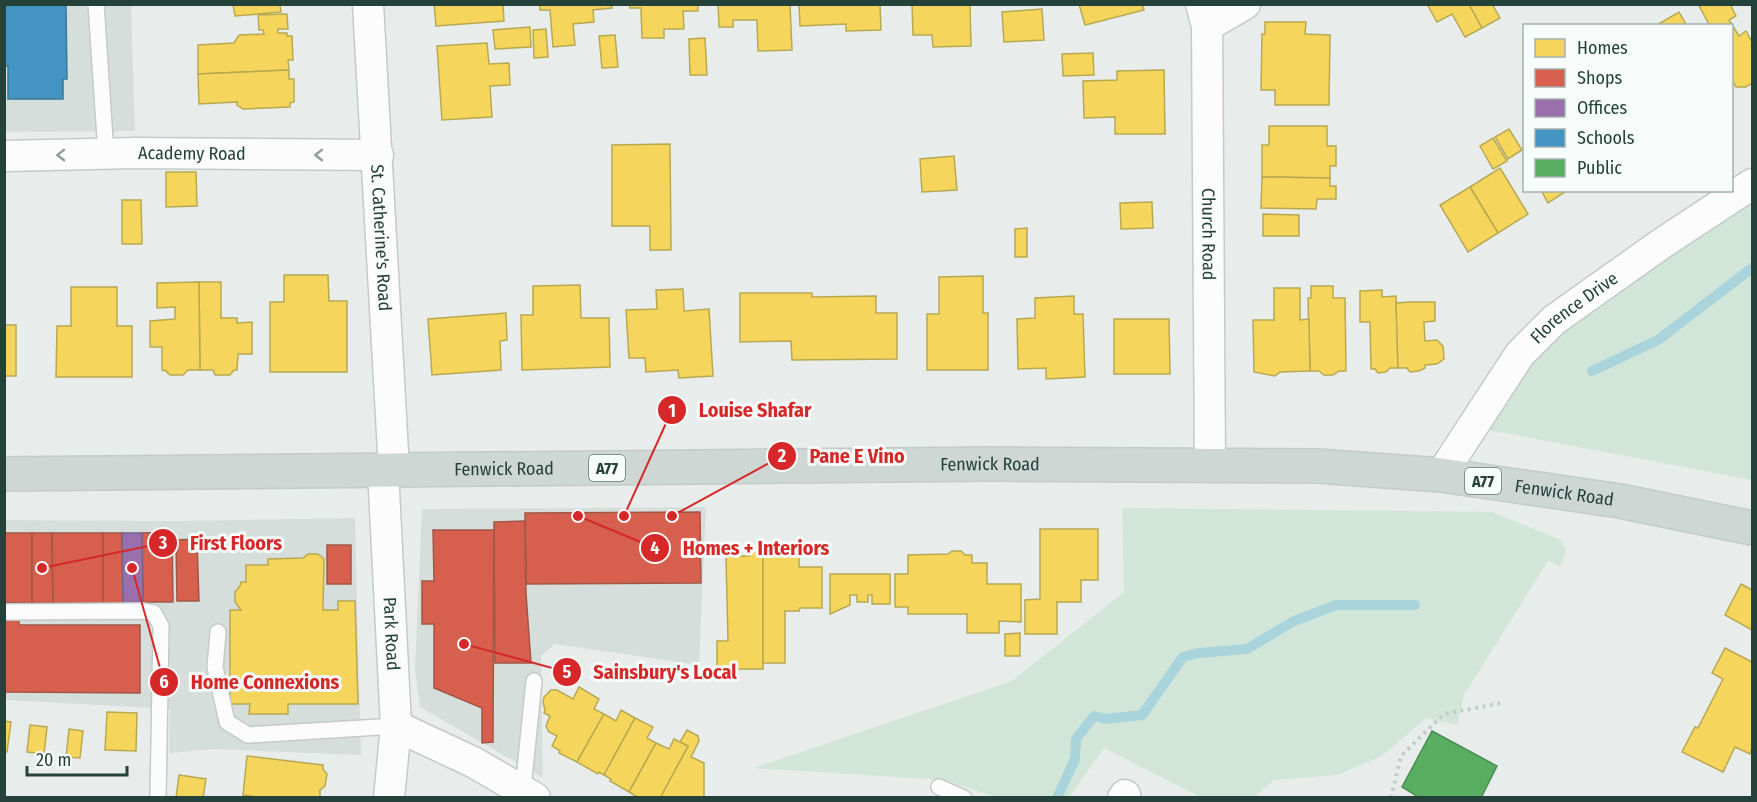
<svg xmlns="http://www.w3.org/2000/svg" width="1757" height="802" viewBox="0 0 1757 802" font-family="'Fira Sans Condensed',sans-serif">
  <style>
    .built { fill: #d6dedb }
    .green { fill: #d1e6d8 }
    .homes { fill: #f6d55c; stroke: #b7a952; stroke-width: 1.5 }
    .shops { fill: #d6604d; stroke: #a15747; stroke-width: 1.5 }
    .offices { fill: #9970ab; stroke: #766289; stroke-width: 1.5 }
    .schools { fill: #4393c3; stroke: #3a7b9a; stroke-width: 1.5 }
    .public { fill: #5aae61; stroke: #4a8e55; stroke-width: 1.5 }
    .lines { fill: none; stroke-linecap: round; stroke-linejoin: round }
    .stream { stroke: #a9d4db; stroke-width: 10 }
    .lane-casing { stroke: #c5cac8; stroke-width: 18 }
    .street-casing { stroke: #c5cac8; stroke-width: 33 }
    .primary-casing { stroke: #c3ccc9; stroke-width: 36 }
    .path { stroke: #c3ccca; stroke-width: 4; stroke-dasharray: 3 4.5; stroke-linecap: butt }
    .lane { stroke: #fcfcfc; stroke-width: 15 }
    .street { stroke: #fcfcfc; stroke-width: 30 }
    .primary { stroke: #cfd7d5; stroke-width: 33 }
    .oneway { stroke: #909f9b }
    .labels { text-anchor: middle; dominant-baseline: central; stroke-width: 6; stroke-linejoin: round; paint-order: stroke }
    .shield { fill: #f7fbf9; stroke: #637a73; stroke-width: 1.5 }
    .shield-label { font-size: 16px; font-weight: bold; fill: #24423a }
    .street-label { font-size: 18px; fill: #24423a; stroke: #f7fbf9 }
    .leader { fill: none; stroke: #d62828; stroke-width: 2 }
    .callout-dot { fill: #d62828; stroke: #f7fbf9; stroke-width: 2 }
    .mark-label { font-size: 18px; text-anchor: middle; font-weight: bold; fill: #fff }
    .callout-label { font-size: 20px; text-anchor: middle; font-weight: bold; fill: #d62828; stroke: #f7fbf9; stroke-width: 6; stroke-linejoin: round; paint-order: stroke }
  </style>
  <rect width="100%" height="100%" fill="#e8edeb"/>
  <g class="built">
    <polygon points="4,5 131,5 135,131 5,132"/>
    <polygon points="706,507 699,665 555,644 541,656 543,778 420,707 415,670 422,509"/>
    <polygon points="355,518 361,755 214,749 169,753 170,709 5,700 5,520 174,521"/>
  </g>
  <g class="green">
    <polygon points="1752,201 1752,480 1489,430 1529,360 1576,315"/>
    <polygon points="1122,508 1492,512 1559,539 1566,549 1560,567 1548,561 1464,695 1457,725 1426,718 1382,756 1337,775 1274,780 1254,797 1200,797 1104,748 1069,797 996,797 943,780 754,768 1012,681 1124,592"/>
  </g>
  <g class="homes">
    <polygon points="233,4 280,4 281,12 235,16"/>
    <polygon points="434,4 503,4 504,21 436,26"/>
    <polygon points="540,4 611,4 612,8 593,10 594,22 573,24 575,45 553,47 550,10 540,10"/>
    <polygon points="629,4 698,4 698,11 683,11 684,29 664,29 664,38 642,38 641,8 630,8"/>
    <polygon points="718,4 790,4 792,50 758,51 757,20 733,20 733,27 719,27"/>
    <polygon points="799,4 880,4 881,30 846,31 846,24 800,26"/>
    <polygon points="912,4 970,4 971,46 933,47 932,35 913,35"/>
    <polygon points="1079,4 1142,4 1144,10 1085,25"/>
    <polygon points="1427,4 1469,4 1482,28 1465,37 1452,14 1437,22"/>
    <polygon points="1469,4 1492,4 1500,18 1482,28"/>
    <polygon points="1698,4 1730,4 1736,16 1729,20 1739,36 1746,31 1752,42 1752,83 1746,87 1736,87 1732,80 1732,26 1710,26"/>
    <polygon points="1042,9 1044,40 1004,42 1002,12"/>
    <polygon points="1679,12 1687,26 1658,26 1657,25"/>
    <polygon points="287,14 288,29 278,29 278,33 287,33 287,36 292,36 293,60 288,60 289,70 198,74 198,45 234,43 239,35 264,34 263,30 259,30 258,15"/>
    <polygon points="1265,22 1306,22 1305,34 1330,35 1329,105 1275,105 1275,90 1261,90 1262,34 1265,34"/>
    <polygon points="530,27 531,47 495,49 493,30"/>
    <polygon points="546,29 548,57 534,58 533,30"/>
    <polygon points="615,35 618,67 602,68 599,36"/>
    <polygon points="705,38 707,75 690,75 689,39"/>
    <polygon points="487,43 489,64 509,63 510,85 490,86 492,117 442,120 437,46"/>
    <polygon points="1093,53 1094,75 1063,76 1062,54"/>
    <polygon points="289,70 289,79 294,79 294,102 290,103 290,107 243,109 237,105 237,102 199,104 198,74"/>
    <polygon points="1164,70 1165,134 1115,134 1115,117 1084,118 1083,81 1117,80 1117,71"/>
    <polygon points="1269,126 1327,126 1327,146 1336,146 1336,166 1330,166 1330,178 1262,177 1262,145 1269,145"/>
    <polygon points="1509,129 1522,150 1508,159 1495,137"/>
    <polygon points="1493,138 1507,161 1493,169 1480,146"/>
    <polygon points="670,144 671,250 650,250 650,226 612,226 612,145"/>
    <polygon points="954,156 957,190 922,192 920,159"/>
    <polygon points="1500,168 1528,214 1498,233 1470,187"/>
    <polygon points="166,172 196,172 197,206 166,207"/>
    <polygon points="1262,177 1330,178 1330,186 1336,186 1336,199 1317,199 1316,209 1261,208"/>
    <polygon points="1470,187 1498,233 1468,252 1440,205"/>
    <polygon points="1541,190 1568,190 1548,203"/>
    <polygon points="122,200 141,200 142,244 122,244"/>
    <polygon points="1152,202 1153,228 1121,229 1120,203"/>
    <polygon points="1263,214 1299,215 1299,236 1263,236"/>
    <polygon points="1027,228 1027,257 1015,257 1015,229"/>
    <polygon points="284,275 328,275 329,301 347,301 347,372 270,372 270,302 284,302"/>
    <polygon points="983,276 983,313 988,313 988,370 927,370 927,314 939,314 939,277"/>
    <polygon points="199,282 221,282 221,318 237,318 237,323 252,322 252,354 238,354 237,370 234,370 230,375 215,375 213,370 200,370"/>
    <polygon points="199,282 200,370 188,370 183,375 170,375 166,371 162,370 162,347 150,347 150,321 175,319 175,307 157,308 157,283"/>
    <polygon points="580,285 581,318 609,318 610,367 522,370 521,315 533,315 533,286"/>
    <polygon points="1311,286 1333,286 1333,298 1345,298 1346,371 1339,371 1333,375 1324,375 1319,371 1310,371 1308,298 1311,298"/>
    <polygon points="71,287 117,287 117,326 132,326 132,377 56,377 57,326 71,326"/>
    <polygon points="1274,288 1300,288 1300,320 1309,319 1310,371 1280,372 1275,376 1254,372 1253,320 1274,320"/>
    <polygon points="683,289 684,311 709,309 713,376 679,378 678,370 646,372 645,358 629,358 626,310 657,309 656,290"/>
    <polygon points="1382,290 1382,297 1396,296 1398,368 1390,368 1386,372 1378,373 1375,369 1371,369 1370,322 1360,322 1360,291"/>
    <polygon points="740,293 812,293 812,297 876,296 876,313 897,313 897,359 792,360 791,341 740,342"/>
    <polygon points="1074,296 1074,314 1083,314 1085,377 1046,379 1046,368 1018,369 1017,319 1035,318 1035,298"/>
    <polygon points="1410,302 1435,302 1435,321 1424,322 1425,341 1437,340 1443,346 1444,359 1437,364 1425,365 1425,368 1419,371 1410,372 1407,368 1398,368 1396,303"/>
    <polygon points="506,313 507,340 500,341 501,370 432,375 428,319"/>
    <polygon points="1114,319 1169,319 1170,374 1114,374"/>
    <rect x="4" y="325" width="12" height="51"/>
    <polygon points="1040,529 1098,529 1098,580 1081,580 1081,602 1057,602 1057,634 1025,634 1025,600 1040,599"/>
    <polygon points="750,548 763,548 763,669 717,669 717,641 728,641 726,556 750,556"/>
    <polygon points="763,548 777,548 777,556 799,556 799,567 822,567 822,608 800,608 799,611 785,611 785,663 763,663"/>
    <polygon points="952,551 961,551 965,555 972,555 972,563 987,563 987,584 1021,584 1021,622 999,621 999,633 967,633 967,614 908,614 908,607 895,607 895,574 908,574 908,555 948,554"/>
    <polygon points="308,554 318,554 324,559 323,610 338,610 338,601 355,601 358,704 288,704 288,714 249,714 250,704 230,704 230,610 241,610 235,602 235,592 240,586 241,582 246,582 246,565 268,565 268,559 303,558"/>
    <polygon points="830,574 890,574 890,604 872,604 872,595 868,595 868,602 857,602 857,595 850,595 850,605 830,614"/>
    <polygon points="1741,584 1752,590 1752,630 1725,615"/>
    <polygon points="1020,633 1020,656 1005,656 1005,634"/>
    <polygon points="1725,648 1752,662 1752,748 1750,754 1735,747 1723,772 1682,752 1695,727 1698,728 1723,679 1712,673"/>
    <polygon points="579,687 599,699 594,709 604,714 577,762 559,753 560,751 552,746 557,736 549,732 546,726 550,716 544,713 545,710 543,702 544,697 551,690 557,690 573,699"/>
    <polygon points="621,710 635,718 604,775 599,772 598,774 577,762 604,714 616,721"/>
    <polygon points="107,712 137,713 136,751 105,750"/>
    <polygon points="635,718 653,727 647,738 656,743 629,792 610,781 611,779 604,775"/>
    <polygon points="4,721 11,722 7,752 4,752"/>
    <polygon points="30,725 47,727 44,754 27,752"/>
    <polygon points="69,729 83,731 80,758 66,757"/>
    <polygon points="687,730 698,736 699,741 691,757 704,763 704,798 660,798 688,746 680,742"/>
    <polygon points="674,739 688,746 660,798 639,798 629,792 656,743 669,749"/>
    <polygon points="247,756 323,765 323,769 327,774 325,786 320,790 320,798 265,798 243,795"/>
    <polygon points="179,775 206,779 203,798 176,798"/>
  </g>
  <g class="shops">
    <polygon points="700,512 701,583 526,584 525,513"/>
    <polygon points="525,521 526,593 531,663 495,663 494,522"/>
    <polygon points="433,530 494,530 493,742 482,743 482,708 434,688 434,624 422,624 422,581 434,581"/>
    <polygon points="172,532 173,602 143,602 142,533"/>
    <rect x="4" y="533" width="28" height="70"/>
    <polygon points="32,533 52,533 53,603 32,603"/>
    <polygon points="52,533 103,533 103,603 53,603"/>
    <polygon points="103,533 122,533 123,603 103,603"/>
    <polygon points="197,539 199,601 177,601 176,540"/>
    <rect x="327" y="545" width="24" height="39"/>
    <polygon points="5,603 19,603 19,625 140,625 140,693 4,692"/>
  </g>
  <polygon class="offices" points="122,533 142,533 143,602 123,603"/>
  <polygon class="schools" points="4,4 66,4 67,79 63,79 63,99 8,99 8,66 4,66"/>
  <polygon class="public" points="1432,731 1497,766 1481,798 1420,798 1402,787"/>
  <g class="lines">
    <g class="stream">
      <polyline points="1592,371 1658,340 1752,268"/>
      <polyline points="1057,798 1075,759 1076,739 1094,716 1105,719 1142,715 1183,657 1199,653 1247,649 1294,621 1336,605 1415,605"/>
    </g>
    <defs>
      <g id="lane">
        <polyline points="96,4 106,154"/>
        <polyline points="4,612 142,611 154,613 161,626 158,798"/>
        <polyline points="218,632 215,667 227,722 248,735 396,726"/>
        <polyline points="939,787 964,798"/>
        <polyline points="523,789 534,681"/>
      </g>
      <g id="street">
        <path id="s1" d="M368 4 394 470"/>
        <path id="s2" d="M1201 4 1207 26 1210 464"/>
        <polyline points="1207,26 1245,4"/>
        <path id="s3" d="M4 156 135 153 378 155"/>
        <path id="s4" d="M383 470 396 726 389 798"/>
        <path id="s5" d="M1441 475 1520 354 1554 320 1661 244 1752 184"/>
        <polyline points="396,726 473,762 535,798"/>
        <polyline points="1123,798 1125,795"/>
      </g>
      <g id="primary">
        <path id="s6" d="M4 474 991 464 1318 466 1441 475 1620 501 1752 528"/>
      </g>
    </defs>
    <use href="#lane" class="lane-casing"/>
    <use href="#street" class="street-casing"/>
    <use href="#primary" class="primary-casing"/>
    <polyline class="path" points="1391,798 1401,756 1444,714 1502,703"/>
    <use href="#lane" class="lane"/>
    <use href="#street" class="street"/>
    <use href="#primary" class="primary"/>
  </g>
  <defs><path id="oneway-chevron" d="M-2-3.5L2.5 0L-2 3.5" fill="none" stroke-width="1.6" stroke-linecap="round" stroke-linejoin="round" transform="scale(1.5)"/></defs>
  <g class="oneway">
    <use href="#oneway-chevron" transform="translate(61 155) rotate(179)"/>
    <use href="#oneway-chevron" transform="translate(319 155) rotate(-180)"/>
  </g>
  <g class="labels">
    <g class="shield">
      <rect x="589" y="455" width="36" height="26" rx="4.5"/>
      <rect x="1465" y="468" width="36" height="26" rx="4.5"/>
    </g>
    <g class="shield-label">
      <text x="607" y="468">A77</text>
      <text x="1483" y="481">A77</text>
    </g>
    <g class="street-label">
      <text stroke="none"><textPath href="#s3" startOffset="188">Academy Road</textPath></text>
      <text stroke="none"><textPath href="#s2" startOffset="231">Church Road</textPath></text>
      <text stroke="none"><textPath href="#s1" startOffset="234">St. Catherine's Road</textPath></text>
      <text stroke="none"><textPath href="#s5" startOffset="216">Florence Drive</textPath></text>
      <text stroke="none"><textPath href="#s6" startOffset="986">Fenwick Road</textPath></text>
      <text stroke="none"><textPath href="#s6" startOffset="500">Fenwick Road</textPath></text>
      <text stroke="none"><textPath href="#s6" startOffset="1562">Fenwick Road</textPath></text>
      <text stroke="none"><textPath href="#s4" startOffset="164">Park Road</textPath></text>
    </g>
  </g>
  <path class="leader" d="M624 516L672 410M672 516L782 456M42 568L163 543M578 516L655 548M464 644L567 672M132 568L164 682"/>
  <g class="callout-dot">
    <circle cx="624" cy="516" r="6"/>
    <circle cx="672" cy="516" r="6"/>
    <circle cx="42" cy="568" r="6"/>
    <circle cx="578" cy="516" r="6"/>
    <circle cx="464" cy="644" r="6"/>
    <circle cx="132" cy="568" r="6"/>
    <circle cx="672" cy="410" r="15"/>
    <circle cx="782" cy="456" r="15"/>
    <circle cx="163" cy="543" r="15"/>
    <circle cx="655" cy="548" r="15"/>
    <circle cx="567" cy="672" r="15"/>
    <circle cx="164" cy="682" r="15"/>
  </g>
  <g class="mark-label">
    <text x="672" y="417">1</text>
    <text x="782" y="462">2</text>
    <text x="163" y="549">3</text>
    <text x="655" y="554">4</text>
    <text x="567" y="678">5</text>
    <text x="164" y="688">6</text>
  </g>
  <g class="callout-label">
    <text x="755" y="417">Louise Shafar</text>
    <text x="857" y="463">Pane E Vino</text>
    <text x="236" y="550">First Floors</text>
    <text x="756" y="555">Homes + Interiors</text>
    <text x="665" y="679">Sainsbury's Local</text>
    <text x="265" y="689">Home Connexions</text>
  </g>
  <rect width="1757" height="802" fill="none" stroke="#24423a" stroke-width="12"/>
  <rect x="1523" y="24" width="210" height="168" fill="#f7fbf9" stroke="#a3b1ad" stroke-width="1.5"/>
  <rect x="1535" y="39" width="30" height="18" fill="#f6d55c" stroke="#a3b1ad" stroke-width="1.5"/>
  <text x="1577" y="54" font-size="18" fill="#24423a">Homes</text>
  <rect x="1535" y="69" width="30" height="18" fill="#d6604d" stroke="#a3b1ad" stroke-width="1.5"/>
  <text x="1577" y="84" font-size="18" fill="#24423a">Shops</text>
  <rect x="1535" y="99" width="30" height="18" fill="#9970ab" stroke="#a3b1ad" stroke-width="1.5"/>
  <text x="1577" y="114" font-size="18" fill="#24423a">Offices</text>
  <rect x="1535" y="129" width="30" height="18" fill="#4393c3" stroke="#a3b1ad" stroke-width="1.5"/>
  <text x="1577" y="144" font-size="18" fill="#24423a">Schools</text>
  <rect x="1535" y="159" width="30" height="18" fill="#5aae61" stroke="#a3b1ad" stroke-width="1.5"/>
  <text x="1577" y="174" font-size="18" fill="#24423a">Public</text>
  <path d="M27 766v9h100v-9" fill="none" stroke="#24423a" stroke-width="3"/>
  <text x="36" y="766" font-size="18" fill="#24423a" stroke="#f7fbf9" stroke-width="4.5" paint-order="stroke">20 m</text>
</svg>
